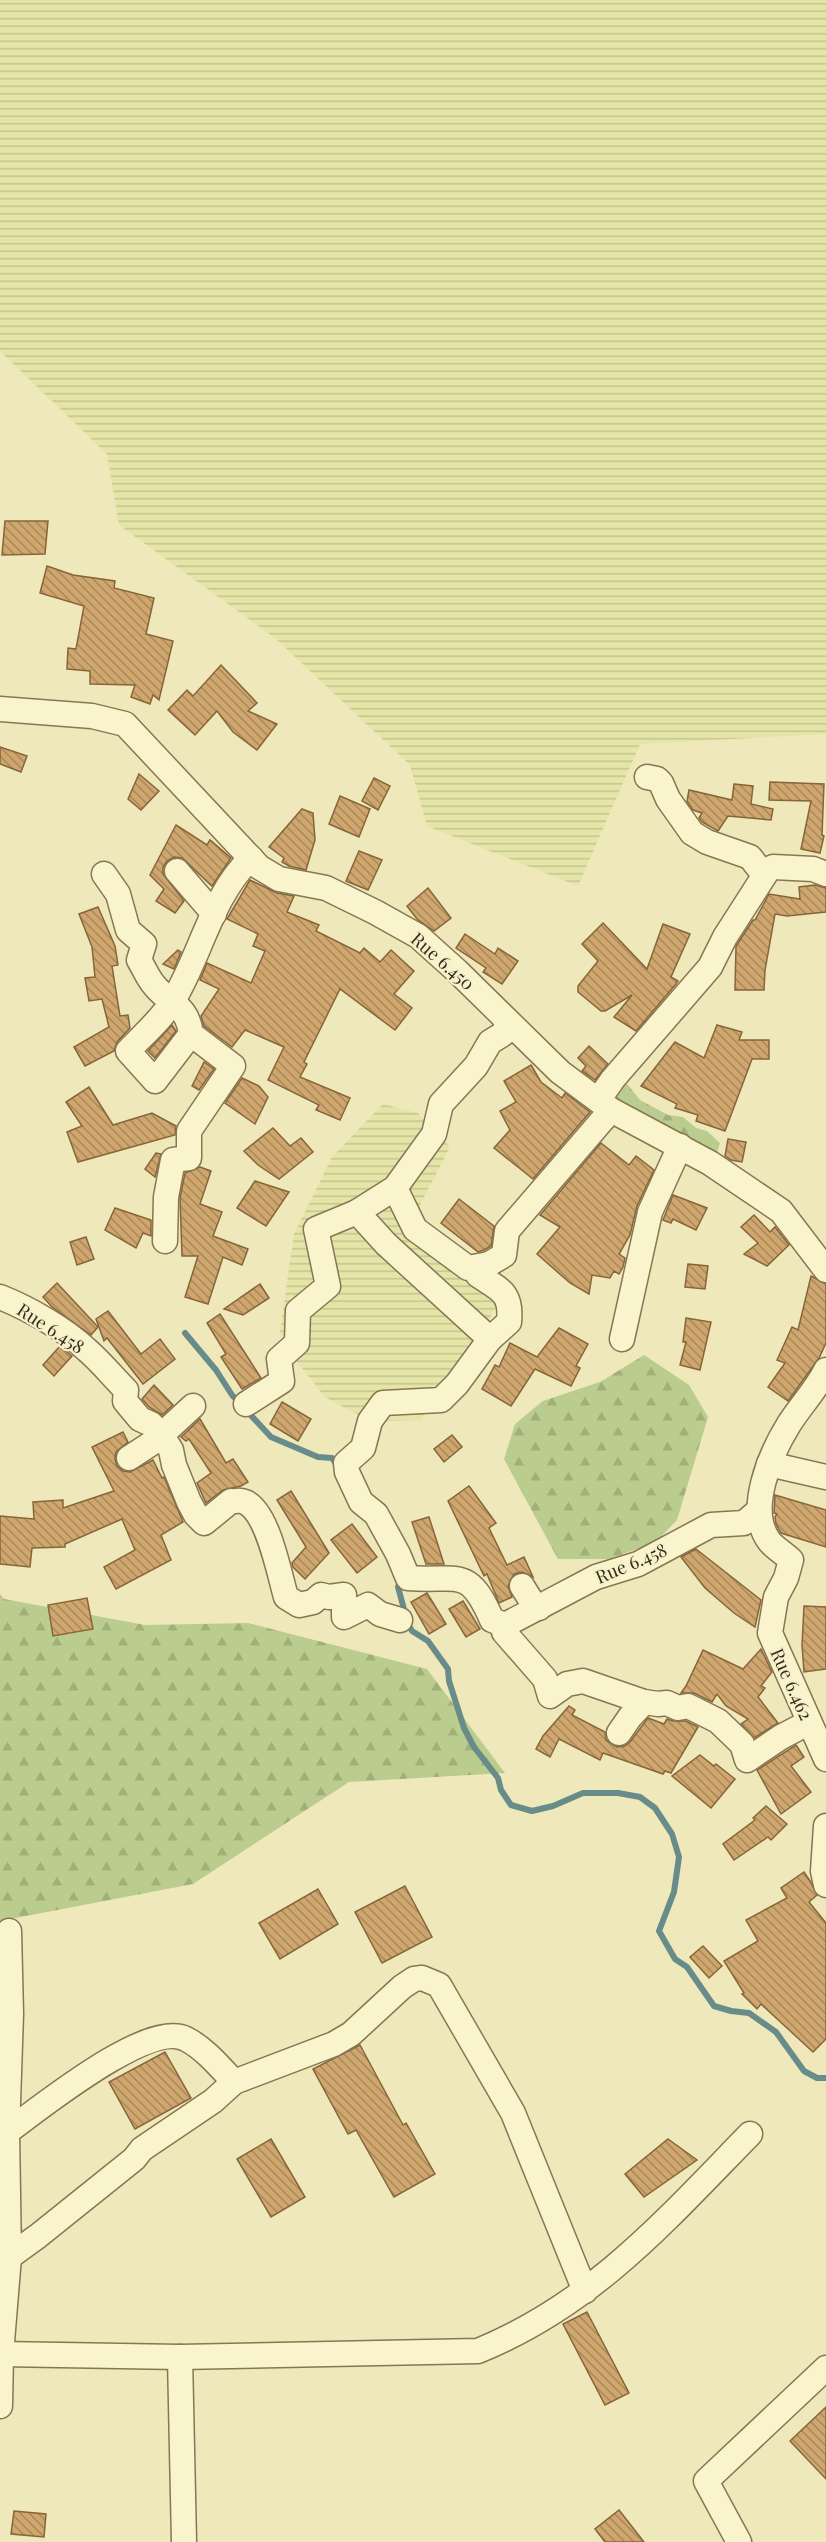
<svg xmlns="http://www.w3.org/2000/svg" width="826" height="2542" viewBox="0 0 826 2542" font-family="'Playfair Display',serif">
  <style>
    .farmland { fill: url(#farmland-rules) }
    .forest { fill: url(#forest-firs) }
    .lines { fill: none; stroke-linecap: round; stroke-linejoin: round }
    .stream { stroke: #678c89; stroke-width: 6 }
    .building { fill: url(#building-back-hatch); stroke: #866539; stroke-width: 1.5 }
    .minor-casing { stroke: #867754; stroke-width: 27 }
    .minor { stroke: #faf4cd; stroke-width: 24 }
    .labels { text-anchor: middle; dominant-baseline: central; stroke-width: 4.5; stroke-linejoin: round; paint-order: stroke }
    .street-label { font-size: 18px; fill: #342b1a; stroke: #f6f1ca }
  </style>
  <defs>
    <pattern id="farmland-rules" width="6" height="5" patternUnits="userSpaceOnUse" patternTransform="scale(1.5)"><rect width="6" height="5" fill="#e4e5a7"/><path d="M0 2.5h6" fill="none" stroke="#c4c58f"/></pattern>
    <pattern id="forest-firs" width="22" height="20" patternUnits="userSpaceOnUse" patternTransform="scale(1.5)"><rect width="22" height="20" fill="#bbcd8e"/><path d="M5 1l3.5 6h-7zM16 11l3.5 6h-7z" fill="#a1b07a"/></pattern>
    <pattern id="building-back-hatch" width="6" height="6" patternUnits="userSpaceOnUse" patternTransform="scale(1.5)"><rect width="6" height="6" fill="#cfa76e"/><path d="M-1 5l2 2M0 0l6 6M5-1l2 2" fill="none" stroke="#a9885a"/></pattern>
  </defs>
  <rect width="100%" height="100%" fill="#efe8ba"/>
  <g class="farmland">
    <polygon points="0,0 826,0 826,734 640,744 578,886 427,826 410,765 275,638 119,525 107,454 0,351"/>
    <polygon points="383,1104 418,1113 450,1147 420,1205 426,1249 497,1304 477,1345 444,1380 421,1420 384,1421 354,1413 325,1397 294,1358 280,1332 294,1234 332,1157"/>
  </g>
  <g class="forest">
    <polygon points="624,1080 640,1100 668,1115 683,1117 696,1128 707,1131 720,1143 716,1156 620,1105 612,1094"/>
    <polygon points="644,1355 689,1385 708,1417 677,1520 656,1542 609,1559 558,1559 504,1459 515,1424 543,1401 600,1382"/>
    <polygon points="0,1594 4,1599 145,1625 248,1623 427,1669 505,1773 349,1782 193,1884 0,1921"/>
  </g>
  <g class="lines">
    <g class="stream">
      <polyline points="185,1333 216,1370 232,1395 271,1437 318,1457 332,1458 337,1465"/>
      <polyline points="401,1579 398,1587 408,1624 412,1631 428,1641 448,1669 449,1681 464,1728 474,1747 498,1778 501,1790 511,1805 532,1811 553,1806 583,1793 618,1793 640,1797 655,1808 672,1834 679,1857 674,1892 659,1931 675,1959 687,1967 714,2006 731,2011 749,2013 776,2032 804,2071 817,2078 826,2078"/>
    </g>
  </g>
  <g class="building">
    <polygon points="5,521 48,521 45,554 2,555"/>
    <polygon points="47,566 73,575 115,581 114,588 154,598 146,634 173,641 159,700 153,695 150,704 131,697 135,685 90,684 90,671 67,669 68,648 76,649 84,606 40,593"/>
    <polygon points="221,665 257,703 248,711 277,724 257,750 233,732 217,711 195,735 168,710 187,690 193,696"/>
    <polygon points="0,747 27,756 21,772 0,764"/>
    <polygon points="139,774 159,791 141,810 128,799"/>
    <polygon points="374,778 390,786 378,810 362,801"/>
    <polygon points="770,782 824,784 822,835 824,836 820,853 801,849 811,801 769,800"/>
    <polygon points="734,784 753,786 751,804 773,809 771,820 728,816 718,831 702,822 699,818 702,813 693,810 687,801 689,790 732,800"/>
    <polygon points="340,796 370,809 359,837 329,824"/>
    <polygon points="302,809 313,813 315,840 306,870 289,866 282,862 284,858 269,847"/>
    <polygon points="176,825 207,845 210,840 231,858 212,886 182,858 174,857 167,861 163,867 163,874 184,901 175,913 156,901 164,889 150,875"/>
    <polygon points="359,851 382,860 368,890 346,881"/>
    <polygon points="250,880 277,893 294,896 287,912 319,925 316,931 360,953 364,948 380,962 391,950 414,971 394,994 412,1008 395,1030 340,989 304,1062 307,1064 300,1077 350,1098 340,1120 316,1110 319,1105 268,1080 284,1047 245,1030 232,1047 204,1026 201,1016 219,989 200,980 207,963 251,983 265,951 253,946 258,934 227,919"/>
    <polygon points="815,885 826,888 826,912 787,916 775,914 765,970 764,990 735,990 736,946 753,920 755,920 769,894 800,899 799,887"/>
    <polygon points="428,888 451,918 434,931 417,919 407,906"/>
    <polygon points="98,907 115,946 118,965 112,966 120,1016 128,1015 130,1028 117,1042 114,1051 85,1066 74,1047 109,1027 102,999 89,1001 85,978 95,977 92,947 79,914"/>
    <polygon points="603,923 647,969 663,924 690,934 671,977 678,981 676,984 636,1031 614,1017 632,995 605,1011 601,1011 578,992 578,986 598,961 582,944"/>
    <polygon points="465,934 495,954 498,948 518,961 502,984 483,972 486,968 456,948"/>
    <polygon points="178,950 181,952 174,969 163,964"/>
    <polygon points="172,1025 176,1031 155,1058 148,1051"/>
    <polygon points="717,1025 742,1032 739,1040 769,1040 769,1059 752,1059 725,1131 696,1121 698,1115 675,1108 677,1104 641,1086 675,1042 704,1058"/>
    <polygon points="589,1046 608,1064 595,1080 582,1071 586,1066 578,1058"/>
    <polygon points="204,1062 214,1069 199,1090 192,1086"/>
    <polygon points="531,1065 541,1082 562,1098 565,1093 590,1112 533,1179 494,1148 510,1130 500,1111 516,1102 504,1081"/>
    <polygon points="242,1078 259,1086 268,1097 255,1124 225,1103"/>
    <polygon points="89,1087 113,1125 152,1113 176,1126 175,1135 78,1162 67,1132 82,1126 66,1102"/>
    <polygon points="273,1128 290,1146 301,1138 313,1152 279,1179 258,1165 244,1151"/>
    <polygon points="728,1139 746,1142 742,1162 731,1160 725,1156"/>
    <polygon points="601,1143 629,1165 636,1156 654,1170 637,1206 630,1235 619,1254 625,1258 623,1267 619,1274 614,1271 610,1278 592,1275 589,1294 570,1283 537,1254 560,1227 540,1215"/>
    <polygon points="156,1153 161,1154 155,1177 145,1169"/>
    <polygon points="200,1167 211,1171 200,1204 222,1212 213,1236 248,1249 242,1265 223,1257 208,1304 185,1297 198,1256 182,1256 180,1198 185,1173"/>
    <polygon points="255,1181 289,1192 266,1226 237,1208"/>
    <polygon points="673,1195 707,1208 696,1230 673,1219 671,1223 663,1220"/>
    <polygon points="459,1199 494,1226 491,1246 484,1250 478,1252 441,1223"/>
    <polygon points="115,1208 151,1220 151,1236 143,1233 136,1248 105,1230"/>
    <polygon points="754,1215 770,1232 775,1227 789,1245 767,1266 744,1254 758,1243 741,1227"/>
    <polygon points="86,1237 94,1259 77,1265 70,1242"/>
    <polygon points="688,1264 708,1266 705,1289 685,1287"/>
    <polygon points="811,1276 826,1284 826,1343 819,1358 788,1401 768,1387 785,1363 777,1360 792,1327 798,1330"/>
    <polygon points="57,1283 98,1327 91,1335 52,1307 43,1297"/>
    <polygon points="260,1284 269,1298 243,1315 224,1309"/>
    <polygon points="108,1311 141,1354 160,1339 175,1359 143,1384 107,1338 104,1341 96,1319"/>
    <polygon points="220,1314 261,1378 242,1389 221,1357 226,1354 207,1323"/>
    <polygon points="686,1318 711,1322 700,1370 680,1365 686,1342 683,1342"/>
    <polygon points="559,1328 588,1344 576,1366 580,1368 571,1386 535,1369 511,1406 482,1389 495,1365 499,1367 510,1343 537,1357"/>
    <polygon points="60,1346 72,1356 54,1376 43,1365"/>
    <polygon points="154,1385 173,1405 162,1415 149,1407 142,1399"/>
    <polygon points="282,1402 311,1419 298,1441 270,1424"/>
    <polygon points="200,1419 226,1463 233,1459 248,1482 241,1486 223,1490 206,1503 197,1483 211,1473 189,1439 186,1441 181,1437"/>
    <polygon points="123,1432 128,1442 116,1452 115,1459 117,1466 123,1471 130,1472 153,1460 162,1478 164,1477 183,1522 161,1535 171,1560 116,1589 104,1567 135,1550 122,1519 65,1544 65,1547 32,1548 30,1567 0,1564 0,1516 34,1519 33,1502 63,1500 63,1508 114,1491 92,1447"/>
    <polygon points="452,1435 462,1447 444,1462 434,1449"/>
    <polygon points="469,1486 496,1523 489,1528 507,1565 524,1557 533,1577 522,1572 514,1574 508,1586 512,1597 499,1603 487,1574 484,1576 448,1501"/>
    <polygon points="291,1491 329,1553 305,1579 293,1567 292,1563 306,1547 277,1500"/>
    <polygon points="775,1495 826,1510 826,1547 781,1533 776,1524 775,1517 777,1514 774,1513"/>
    <polygon points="429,1517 444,1564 426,1564 412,1522"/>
    <polygon points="352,1524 377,1557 357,1573 331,1540"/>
    <polygon points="696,1549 761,1600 755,1627 734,1613 705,1588 681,1557"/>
    <polygon points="427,1593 446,1624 429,1634 411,1602"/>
    <polygon points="87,1598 93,1629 53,1636 48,1605"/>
    <polygon points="463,1601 480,1629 466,1637 449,1609"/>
    <polygon points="804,1606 826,1607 826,1669 804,1672 802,1645"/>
    <polygon points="761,1649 772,1672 761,1686 765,1688 758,1697 778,1723 754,1738 741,1724 748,1719 726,1706 717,1694 712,1702 694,1693 681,1693 686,1686 703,1650 743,1669"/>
    <polygon points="569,1706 575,1710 572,1715 605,1732 606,1740 617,1747 625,1746 630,1742 648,1718 664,1724 667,1719 673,1721 686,1721 698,1727 671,1773 665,1771 663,1774 603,1753 600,1760 559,1739 550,1757 536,1749 543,1736"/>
    <polygon points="796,1745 804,1757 791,1766 811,1792 781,1814 757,1770"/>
    <polygon points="700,1755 714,1766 716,1764 735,1779 711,1808 672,1776"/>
    <polygon points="766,1806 787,1824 771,1840 768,1837 734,1860 723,1844 755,1820 753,1818"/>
    <polygon points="804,1872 810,1881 817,1895 809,1902 826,1923 826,2039 813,2052 761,2004 757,2009 742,1994 744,1993 724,1961 758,1941 746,1920 787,1898 781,1888"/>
    <polygon points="405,1886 432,1937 382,1963 355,1912"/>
    <polygon points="318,1889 338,1924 280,1959 259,1923"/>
    <polygon points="703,1946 722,1966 709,1978 690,1957"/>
    <polygon points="360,2045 403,2125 406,2123 435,2174 394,2197 356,2130 348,2134 313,2069"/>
    <polygon points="165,2052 191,2098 135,2129 109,2082"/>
    <polygon points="271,2139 305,2197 271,2217 237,2159"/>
    <polygon points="668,2139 697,2160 644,2197 625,2174"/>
    <polygon points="587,2312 629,2393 605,2405 563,2324"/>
    <polygon points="826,2407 826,2479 790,2441"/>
    <polygon points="619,2510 644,2542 605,2542 595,2529"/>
    <polygon points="14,2511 46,2514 44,2537 11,2534"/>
  </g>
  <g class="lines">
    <defs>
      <g id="minor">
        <polyline points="0,709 92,716 125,724 259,867 279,879 326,888 375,912 418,936 457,971 560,1072 611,1110 710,1163 781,1211 826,1270"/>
        <polyline points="647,777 657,779 661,783 668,799 692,833 707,842 750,857 764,875"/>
        <polyline points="177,871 214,914"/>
        <path d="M104 874 118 894 128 930 144 944 139 960C144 968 148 978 154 985 170 1005 187 1004 191 1034L233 1066 189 1131V1158L173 1160 166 1197 165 1241"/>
        <path d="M506 1020V1028L503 1034 490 1042 476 1066 441 1104 434 1134 395 1188 357 1212 386 1244 490 1339 457 1384 441 1400 383 1403 370 1421 363 1448 346 1463 347 1472 361 1502 376 1514 398 1554 408 1578C459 1582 468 1565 492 1620L505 1625 504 1632 545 1679 550 1696 567 1684 583 1681 644 1702 658 1704 667 1703 678 1708 688 1706 718 1721 742 1744 747 1760 781 1737 804 1725 811 1727"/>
        <path d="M191 1034 155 1081 128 1051C143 1035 163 1018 174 999 201 954 212 895 251 858"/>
        <polyline points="599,1099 613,1079 710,967 725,937 768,870 773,867 813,869 826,874"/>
        <polyline points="395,1188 415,1229 468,1268 489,1264"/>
        <path d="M0 1297C28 1308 65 1329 87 1350 101 1362 113 1377 126 1390L125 1401 140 1419 151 1424 161 1434 171 1450 174 1465 189 1502 196 1515 204 1523 231 1501C237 1502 239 1499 245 1502 268 1512 279 1573 286 1597L299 1605 313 1602 321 1595 329 1597 344 1595V1617L368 1605 380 1614 400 1620"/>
        <path d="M490 1339 509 1322C512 1292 500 1290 478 1275L489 1264 504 1255 507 1231 611 1110"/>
        <polyline points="622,1339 650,1212 680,1146"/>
        <path d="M826 1370C816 1390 801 1405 789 1424 771 1453 745 1511 770 1542 776 1549 785 1554 791 1560L786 1578 776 1597 770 1633 826 1759"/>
        <polyline points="246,1404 282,1381 279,1359 297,1343 298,1311 328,1286 316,1229 357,1212"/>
        <polyline points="129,1458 155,1441 193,1406"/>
        <polyline points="769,1464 826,1477"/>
        <polyline points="522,1586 532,1602 539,1608"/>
        <polyline points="505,1625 596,1577 638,1564 711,1525 744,1523 758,1511"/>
        <polyline points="619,1733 630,1717 644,1702"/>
        <polyline points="826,1826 823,1871 826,1885"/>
        <path d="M7 2132C39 2109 149 2019 186 2039 204 2048 220 2067 234 2082"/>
        <polyline points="9,2257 38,2236 134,2159 142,2149 213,2101 234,2082 334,2044 351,2034 402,1987 414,1979 422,1978 439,1985 513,2113 585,2291"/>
        <path d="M0 2354 180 2357 478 2351C593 2304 665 2221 750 2134"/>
        <polyline points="180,2357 184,2542"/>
        <polyline points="0,2406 1,2354 9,2257 7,2132 11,2014 9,1931"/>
        <polyline points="739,2542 706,2481 826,2368"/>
      </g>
    </defs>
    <use href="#minor" class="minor-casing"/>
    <use href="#minor" class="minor"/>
  </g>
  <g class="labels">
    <g class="street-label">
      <text transform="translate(443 961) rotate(41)">Rue 6.450</text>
      <text transform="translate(51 1328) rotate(33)">Rue 6.458</text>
      <text transform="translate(631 1563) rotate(-23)">Rue 6.458</text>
      <text transform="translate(792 1684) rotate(66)">Rue 6.462</text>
    </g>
  </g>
</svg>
